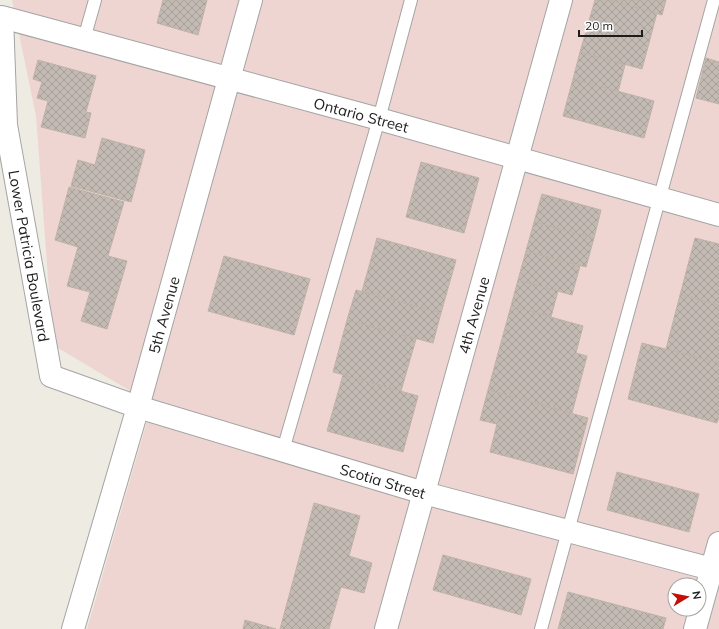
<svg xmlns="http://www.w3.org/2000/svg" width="719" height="629" viewBox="0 0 719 629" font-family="Mulish,sans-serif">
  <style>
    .commercial { fill: #efd5d2; fill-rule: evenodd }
    .building { fill: url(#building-cross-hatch); stroke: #bfb2a6 }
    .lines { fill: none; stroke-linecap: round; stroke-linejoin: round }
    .lane-casing { stroke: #a4a4a4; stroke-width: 14 }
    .street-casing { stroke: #a4a4a4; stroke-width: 24 }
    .lane { stroke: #fff; stroke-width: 12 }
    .street { stroke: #fff; stroke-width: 22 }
    .labels { text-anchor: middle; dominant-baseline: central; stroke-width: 3.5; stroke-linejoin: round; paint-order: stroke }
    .street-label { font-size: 15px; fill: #1d1d1d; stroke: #fff }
  </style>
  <defs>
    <pattern id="building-cross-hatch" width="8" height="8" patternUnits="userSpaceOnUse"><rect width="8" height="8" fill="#c2bab3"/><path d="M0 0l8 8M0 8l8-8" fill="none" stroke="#a69f9a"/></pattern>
  </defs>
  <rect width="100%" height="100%" fill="#eeebe3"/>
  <path class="commercial" d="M12 0H719V629H87L152 404 53 345 36 116ZM675 585H699V609H675Z"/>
  <g class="building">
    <polygon points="163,0 207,0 198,35 157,23"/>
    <polygon points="595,0 609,0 657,13 642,69 580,52"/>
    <polygon points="609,0 666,0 662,15"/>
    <polygon points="580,52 625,65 618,92 573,79"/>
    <polygon points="706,58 719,62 719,104 696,98"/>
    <polygon points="38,60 96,76 86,112 91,113 85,138 41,127 48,101 37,98 42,82 33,79"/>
    <polygon points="573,79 654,101 644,138 563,116"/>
    <polygon points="102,138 145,150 131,202 71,186 78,160 95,165"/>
    <polygon points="421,162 479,178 464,233 406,217"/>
    <polygon points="69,187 124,202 108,256 127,261 107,329 81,321 90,292 67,286 78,247 55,240"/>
    <polygon points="542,194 601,210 594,238 534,222"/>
    <polygon points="534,222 594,238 586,267 526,251"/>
    <polygon points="377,238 456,260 441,313 362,291"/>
    <polygon points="695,238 719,244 719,305 680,295"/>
    <polygon points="526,251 580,266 572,295 518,280"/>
    <polygon points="224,256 310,279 294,335 208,311"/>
    <polygon points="518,280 558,291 551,317 511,306"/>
    <polygon points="356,290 441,313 433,343 347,320"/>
    <polygon points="680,295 719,305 719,363 666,349"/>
    <polygon points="511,306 583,326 576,353 587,356 572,413 488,390"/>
    <polygon points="347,320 416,339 401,391 333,372"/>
    <polygon points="642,343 719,363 719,417 717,423 628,399"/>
    <polygon points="343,375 418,396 403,452 327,431"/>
    <polygon points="488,390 588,418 573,474 490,452 497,424 480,420"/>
    <polygon points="617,472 699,494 689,532 607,510"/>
    <polygon points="314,503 360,516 349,556 372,563 364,593 341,587 329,629 280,629"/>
    <polygon points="443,555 531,579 521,615 433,590"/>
    <polygon points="568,592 666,618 663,629 558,629"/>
    <polygon points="245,620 276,629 243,629"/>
  </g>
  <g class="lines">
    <defs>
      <g id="lane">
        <polyline points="84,39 95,0"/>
        <polyline points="283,450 379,119 411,0"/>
        <polyline points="541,629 714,0"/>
      </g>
      <g id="street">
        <path id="s1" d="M719 215 379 119 2 17 6 125 51 376 138 407 424 493 719 571"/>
        <path id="s2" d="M73 629 138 407 251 0"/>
        <path id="s3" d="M386 629 561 0"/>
        <polyline points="695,629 719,543"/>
      </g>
    </defs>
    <use href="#lane" class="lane-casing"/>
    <use href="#street" class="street-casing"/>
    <use href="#lane" class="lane"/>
    <use href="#street" class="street"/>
  </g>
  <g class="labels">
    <g class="street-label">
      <text transform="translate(361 115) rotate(15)">Ontario Street</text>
      <text stroke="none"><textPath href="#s1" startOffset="985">Lower Patricia Boulevard</textPath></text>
      <text stroke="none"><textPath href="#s3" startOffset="326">4th Avenue</textPath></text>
      <text stroke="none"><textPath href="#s2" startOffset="327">5th Avenue</textPath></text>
      <text stroke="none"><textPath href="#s1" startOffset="1455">Scotia Street</textPath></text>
    </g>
  </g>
  <g transform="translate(687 597) rotate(80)"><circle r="19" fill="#ffffff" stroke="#a5a5a5"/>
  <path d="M0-3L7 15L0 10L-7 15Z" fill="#c40f06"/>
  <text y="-6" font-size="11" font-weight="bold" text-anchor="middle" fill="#1d1d1d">N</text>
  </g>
  <path d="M579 30v6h63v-6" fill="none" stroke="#1d1d1d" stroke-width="2"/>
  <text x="585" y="30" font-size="12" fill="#1d1d1d" stroke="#ffffff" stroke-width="3" paint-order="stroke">20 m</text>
</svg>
